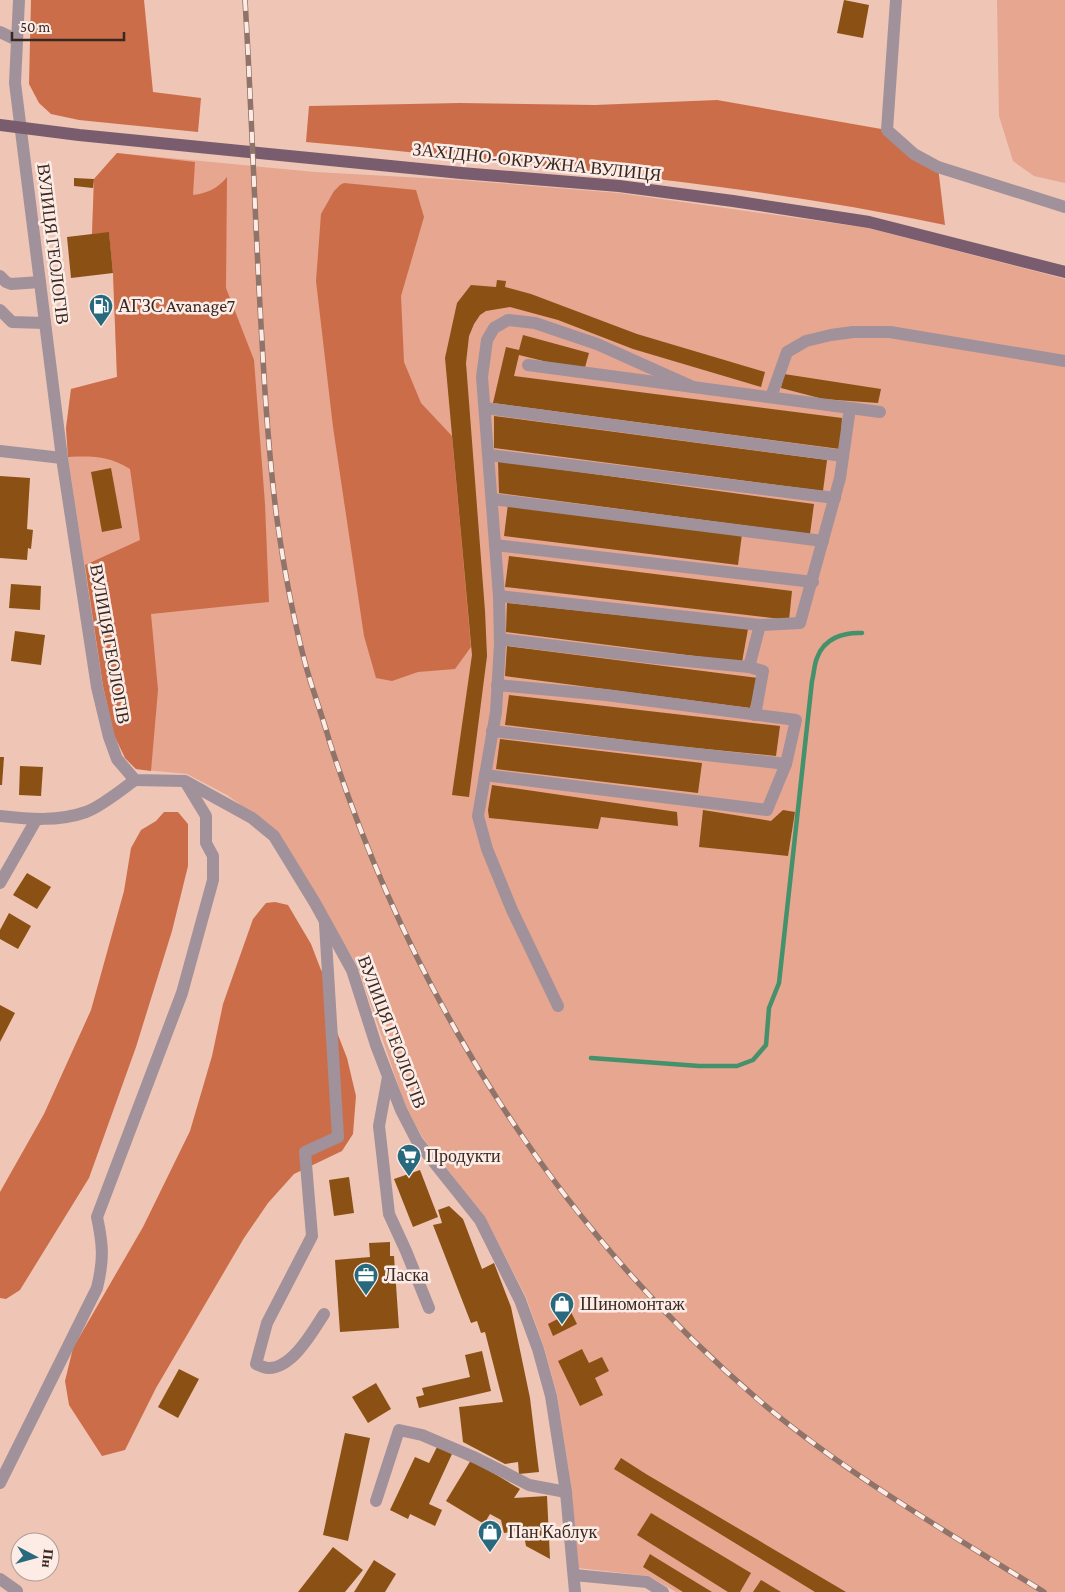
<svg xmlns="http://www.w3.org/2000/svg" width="1065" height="1592" viewBox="0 0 1065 1592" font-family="'Crimson Pro',serif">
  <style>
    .green { fill: #e6a68f }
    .forest { fill: #cc6d49 }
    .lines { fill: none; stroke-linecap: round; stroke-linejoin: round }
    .stream { stroke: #44916b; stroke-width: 4.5 }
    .building { fill: #8a5014 }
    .minor { stroke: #a1919b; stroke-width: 12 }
    .major { stroke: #795d6e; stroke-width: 12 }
    .rail-casing { stroke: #907469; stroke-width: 5.5 }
    .rail { stroke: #fdece5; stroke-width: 4; stroke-dasharray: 11; stroke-linecap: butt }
    .labels { text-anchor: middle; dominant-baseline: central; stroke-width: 5; stroke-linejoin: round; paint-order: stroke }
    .street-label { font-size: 18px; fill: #382822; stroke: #fdece5 }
    .poi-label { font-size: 18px; fill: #382822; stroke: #fdece5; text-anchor: start }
  </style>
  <rect width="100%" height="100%" fill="#efc5b5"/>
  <g class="green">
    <polygon points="997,0 1065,0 1065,183 1034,176 1013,161 999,116"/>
    <polygon points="117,153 315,172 460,180 619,193 868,228 1065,279 1065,1592 676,1592 649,1576 578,1568 572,1492 557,1394 544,1347 526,1297 485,1217 423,1138 406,1108 358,967 278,832 227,795 187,774 136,769 125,758 103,686 68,457 66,428 71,389 117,377 113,273 109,233 92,234 94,179"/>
  </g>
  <g class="forest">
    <polygon points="31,0 144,0 153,92 201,98 198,132 79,120 51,114 39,103 29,84"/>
    <path d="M717 100 887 130 938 167 945 225C829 200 712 185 595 172 498 161 402 151 306 142L309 106 460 103 595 105Z"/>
    <path d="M117 153 195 162 193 195C208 193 217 189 227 177L226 288 254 360 265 504 269 602 151 614 158 690 151 771 136 769 125 758 114 735 103 686 85 565 140 540 130 469C109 456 93 456 68 457L66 428 71 389 117 377 113 273 109 233 92 234 94 179Z"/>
    <polygon points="344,183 416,190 424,217 401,296 404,362 421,403 452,436 471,647 455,669 418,672 392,681 376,678 364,636 333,427 316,281 321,214 334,191 340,185"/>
    <polygon points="164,812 178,812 188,824 188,866 172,931 136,1047 89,1178 20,1290 6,1299 0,1298 0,1192 44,1114 91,1010 124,891 131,848 141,830 156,821"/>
    <polygon points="275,902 288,905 311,944 321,970 330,981 328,1009 347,1058 356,1096 353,1134 342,1151 294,1174 268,1203 244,1238 156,1388 125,1450 102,1456 69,1405 65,1381 73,1348 143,1227 190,1131 212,1056 223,1004 253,919 266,903"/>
  </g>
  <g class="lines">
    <path class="stream" d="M591 1058 699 1066H737L753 1060 766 1045 769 1008 779 983 812 681C814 674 814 665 817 658 824 638 844 632 862 633"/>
  </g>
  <g class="building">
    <polygon points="844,0 869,5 863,38 837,33"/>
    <polygon points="74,178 94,179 93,188 74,186"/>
    <polygon points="109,232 113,273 71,278 67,237"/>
    <polygon points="497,280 506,281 505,287 531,294 637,334 765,372 761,387 633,349 558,320 510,307 486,311 480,315 474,324 469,336 466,363 485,611 487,656 469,797 452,795 472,655 445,358 457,303 471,285 496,287"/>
    <polygon points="523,335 589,353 584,371 519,355 514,376 842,418 840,449 493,403 506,347 519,350"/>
    <polygon points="784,374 881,389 878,403 823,399 781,388"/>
    <polygon points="494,416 827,460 823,491 494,448"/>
    <polygon points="498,461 814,504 810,534 499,493"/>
    <polygon points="111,468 122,528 102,532 91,472"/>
    <polygon points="0,476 30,478 27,529 33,530 31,549 28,548 27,560 0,558"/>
    <polygon points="508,504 742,534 738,565 504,536"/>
    <polygon points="509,556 792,591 789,620 505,587"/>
    <polygon points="11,584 41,586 40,610 9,608"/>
    <polygon points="507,603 748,629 742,662 506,632"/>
    <polygon points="15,631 45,635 41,665 11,661"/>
    <polygon points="507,646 758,678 750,708 505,676"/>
    <polygon points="509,695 780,726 776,756 666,745 505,725"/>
    <polygon points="500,739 702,763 698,793 496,769"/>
    <polygon points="0,757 4,757 2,785 0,785"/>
    <polygon points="20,766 43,767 41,796 19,795"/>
    <polygon points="492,785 677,812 678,826 601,817 598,829 489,818 488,810"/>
    <polygon points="703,810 771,821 783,810 795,812 788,856 699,847"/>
    <polygon points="27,873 51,887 37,909 13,895"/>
    <polygon points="9,913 31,926 18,949 0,939 0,930"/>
    <polygon points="0,1005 15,1013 0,1042"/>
    <polygon points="420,1170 438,1217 413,1227 394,1179"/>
    <polygon points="349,1177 354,1213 334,1216 329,1180"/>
    <polygon points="449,1206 463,1219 482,1269 494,1263 511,1307 530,1398 539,1472 519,1474 518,1462 505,1464 463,1442 459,1407 503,1402 485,1332 481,1333 477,1321 471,1323 433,1225 442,1223 438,1210"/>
    <polygon points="390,1242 390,1256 394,1256 399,1328 340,1332 335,1260 370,1257 369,1243"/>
    <polygon points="571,1312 577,1324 553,1336 548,1324"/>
    <polygon points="582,1349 589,1363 602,1357 609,1371 595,1378 603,1395 580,1406 558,1361"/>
    <polygon points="482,1351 491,1391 419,1408 416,1397 424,1395 422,1388 470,1377 465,1355"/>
    <polygon points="179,1369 199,1379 178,1418 158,1407"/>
    <polygon points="376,1383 391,1409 368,1423 352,1397"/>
    <polygon points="345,1433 370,1438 348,1541 323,1535"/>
    <polygon points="437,1447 452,1454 429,1504 442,1510 435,1526 410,1514 408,1519 390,1510 415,1457 429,1463"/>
    <polygon points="621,1458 646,1474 846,1592 815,1592 614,1469"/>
    <polygon points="471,1460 520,1489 514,1498 547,1496 550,1559 526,1546 523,1530 504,1533 501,1520 490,1514 484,1524 446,1501"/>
    <polygon points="651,1513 751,1573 740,1592 728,1592 637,1535"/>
    <polygon points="333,1547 363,1570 345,1592 298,1592"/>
    <polygon points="650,1554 653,1556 712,1592 683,1592 643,1567"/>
    <polygon points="374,1560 396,1574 385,1592 354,1592"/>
    <polygon points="761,1580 781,1592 753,1592"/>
  </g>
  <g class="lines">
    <g class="minor">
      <polyline points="19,0 15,83 62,458 97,687 109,737 117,759 135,780 185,781 252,818 274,836 315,903 352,970 376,1045 401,1110 417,1141 480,1220 520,1300 538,1349 551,1396 566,1492 575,1592"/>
      <polyline points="896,0 887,130 914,154 938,167 1065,207"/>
      <polyline points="0,32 17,40"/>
      <polyline points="0,276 6,282 11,284 40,282"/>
      <polyline points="0,310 12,322 45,323"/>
      <polyline points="528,365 880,412"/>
      <polyline points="771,397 787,352 806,341 831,335 853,332 890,332 1065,361"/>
      <polyline points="485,408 843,456"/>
      <polyline points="0,451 62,458"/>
      <polyline points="489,455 835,498"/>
      <polyline points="492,499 823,541"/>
      <polyline points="495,545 813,582"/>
      <polyline points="499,596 760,625"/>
      <polyline points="500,639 655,658 749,667"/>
      <polyline points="755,715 763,671 749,667 760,625 800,623 840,478 850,408"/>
      <polyline points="492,731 786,764"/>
      <polyline points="485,775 767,810 786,764 796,720 606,695 497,685"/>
      <path d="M0 816C28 819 58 822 86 812 99 808 123 789 135 780"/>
      <polyline points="0,883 36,820"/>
      <polyline points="558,1006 512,910 487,849 478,816 496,712 500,644 499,596 482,377 487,340 494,328 508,320 535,323 597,344 693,387"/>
      <polyline points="388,1077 379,1126 389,1214 406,1251 429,1308"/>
      <path d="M324 1314C313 1331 292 1369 268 1368 264 1368 259 1365 256 1364L267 1323 312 1236 305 1152 338 1137 325 924"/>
      <path d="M0 1483 97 1288C104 1259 103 1245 97 1217L182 993 213 880V856L206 843V816L186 783"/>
      <polyline points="376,1501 399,1430 422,1435 476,1458 529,1485 566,1492"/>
      <polyline points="574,1575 647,1582 663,1592"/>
      <polyline points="0,1579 17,1591"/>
    </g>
    <polyline class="major" points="0,125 79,135 461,173 619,186 733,201 869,222 1065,272"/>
    <defs>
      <path id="rail" d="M245 0C252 114 255 228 262 341 265 398 269 455 276 512 283 564 293 619 307 670 314 694 323 718 330 743 411 995 557 1229 761 1402 848 1475 947 1532 1044 1592"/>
    </defs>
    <use href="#rail" class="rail-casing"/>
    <use href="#rail" class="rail"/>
  </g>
  <defs>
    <symbol id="fuel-pin" viewBox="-11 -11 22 30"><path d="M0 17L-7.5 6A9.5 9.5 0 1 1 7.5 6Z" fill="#28697d" stroke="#fdece5"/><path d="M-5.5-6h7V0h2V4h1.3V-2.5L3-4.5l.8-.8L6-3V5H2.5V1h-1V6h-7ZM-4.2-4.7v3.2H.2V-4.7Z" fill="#fff"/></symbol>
    <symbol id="supermarket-pin" viewBox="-11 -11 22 30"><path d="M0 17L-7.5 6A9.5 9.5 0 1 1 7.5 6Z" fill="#28697d" stroke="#fdece5"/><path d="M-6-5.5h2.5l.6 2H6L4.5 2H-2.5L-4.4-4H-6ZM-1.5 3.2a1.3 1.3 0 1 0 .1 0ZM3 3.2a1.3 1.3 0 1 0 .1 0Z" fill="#fff"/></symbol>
    <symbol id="office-pin" viewBox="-11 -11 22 30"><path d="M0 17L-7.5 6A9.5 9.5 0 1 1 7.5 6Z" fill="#28697d" stroke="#fdece5"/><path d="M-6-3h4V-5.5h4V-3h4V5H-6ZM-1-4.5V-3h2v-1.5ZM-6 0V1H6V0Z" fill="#fff"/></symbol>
    <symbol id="shop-pin" viewBox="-11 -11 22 30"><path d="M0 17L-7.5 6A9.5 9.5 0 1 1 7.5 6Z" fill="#28697d" stroke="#fdece5"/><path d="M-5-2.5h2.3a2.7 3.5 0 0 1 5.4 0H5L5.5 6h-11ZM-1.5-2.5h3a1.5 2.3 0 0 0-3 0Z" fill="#fff"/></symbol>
  </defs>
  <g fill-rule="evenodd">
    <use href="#fuel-pin" x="87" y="292" width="28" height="38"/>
    <use href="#supermarket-pin" x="395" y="1142" width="28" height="38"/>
    <use href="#office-pin" x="352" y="1261" width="28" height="38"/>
    <use href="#shop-pin" x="548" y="1290" width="28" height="38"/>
    <use href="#shop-pin" x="476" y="1518" width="28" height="38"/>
  </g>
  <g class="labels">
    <g class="street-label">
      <text transform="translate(537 162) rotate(6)">ЗАХІДНО-ОКРУЖНА ВУЛИЦЯ</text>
      <text transform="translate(53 244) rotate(83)">ВУЛИЦЯ ГЕОЛОГІВ</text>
      <text transform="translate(110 644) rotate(80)">ВУЛИЦЯ ГЕОЛОГІВ</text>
      <text transform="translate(392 1032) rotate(69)">ВУЛИЦЯ ГЕОЛОГІВ</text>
    </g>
    <g class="poi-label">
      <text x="118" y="306">АГЗС Avanage7</text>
      <text x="426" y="1156">Продукти</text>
      <text x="384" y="1275">Ласка</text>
      <text x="580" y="1304">Шиномонтаж</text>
      <text x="508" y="1532">Пан Каблук</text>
    </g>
  </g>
  <g transform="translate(35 1557) rotate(96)"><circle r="24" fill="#fdece5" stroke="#ae9e97"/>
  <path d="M0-4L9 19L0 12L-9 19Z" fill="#28697d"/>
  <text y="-8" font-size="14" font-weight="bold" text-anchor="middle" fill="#382822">Пн</text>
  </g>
  <path d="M12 32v8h112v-8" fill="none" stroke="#382822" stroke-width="2.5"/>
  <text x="20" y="32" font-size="15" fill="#382822" stroke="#fdece5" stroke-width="4" paint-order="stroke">50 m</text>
</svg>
